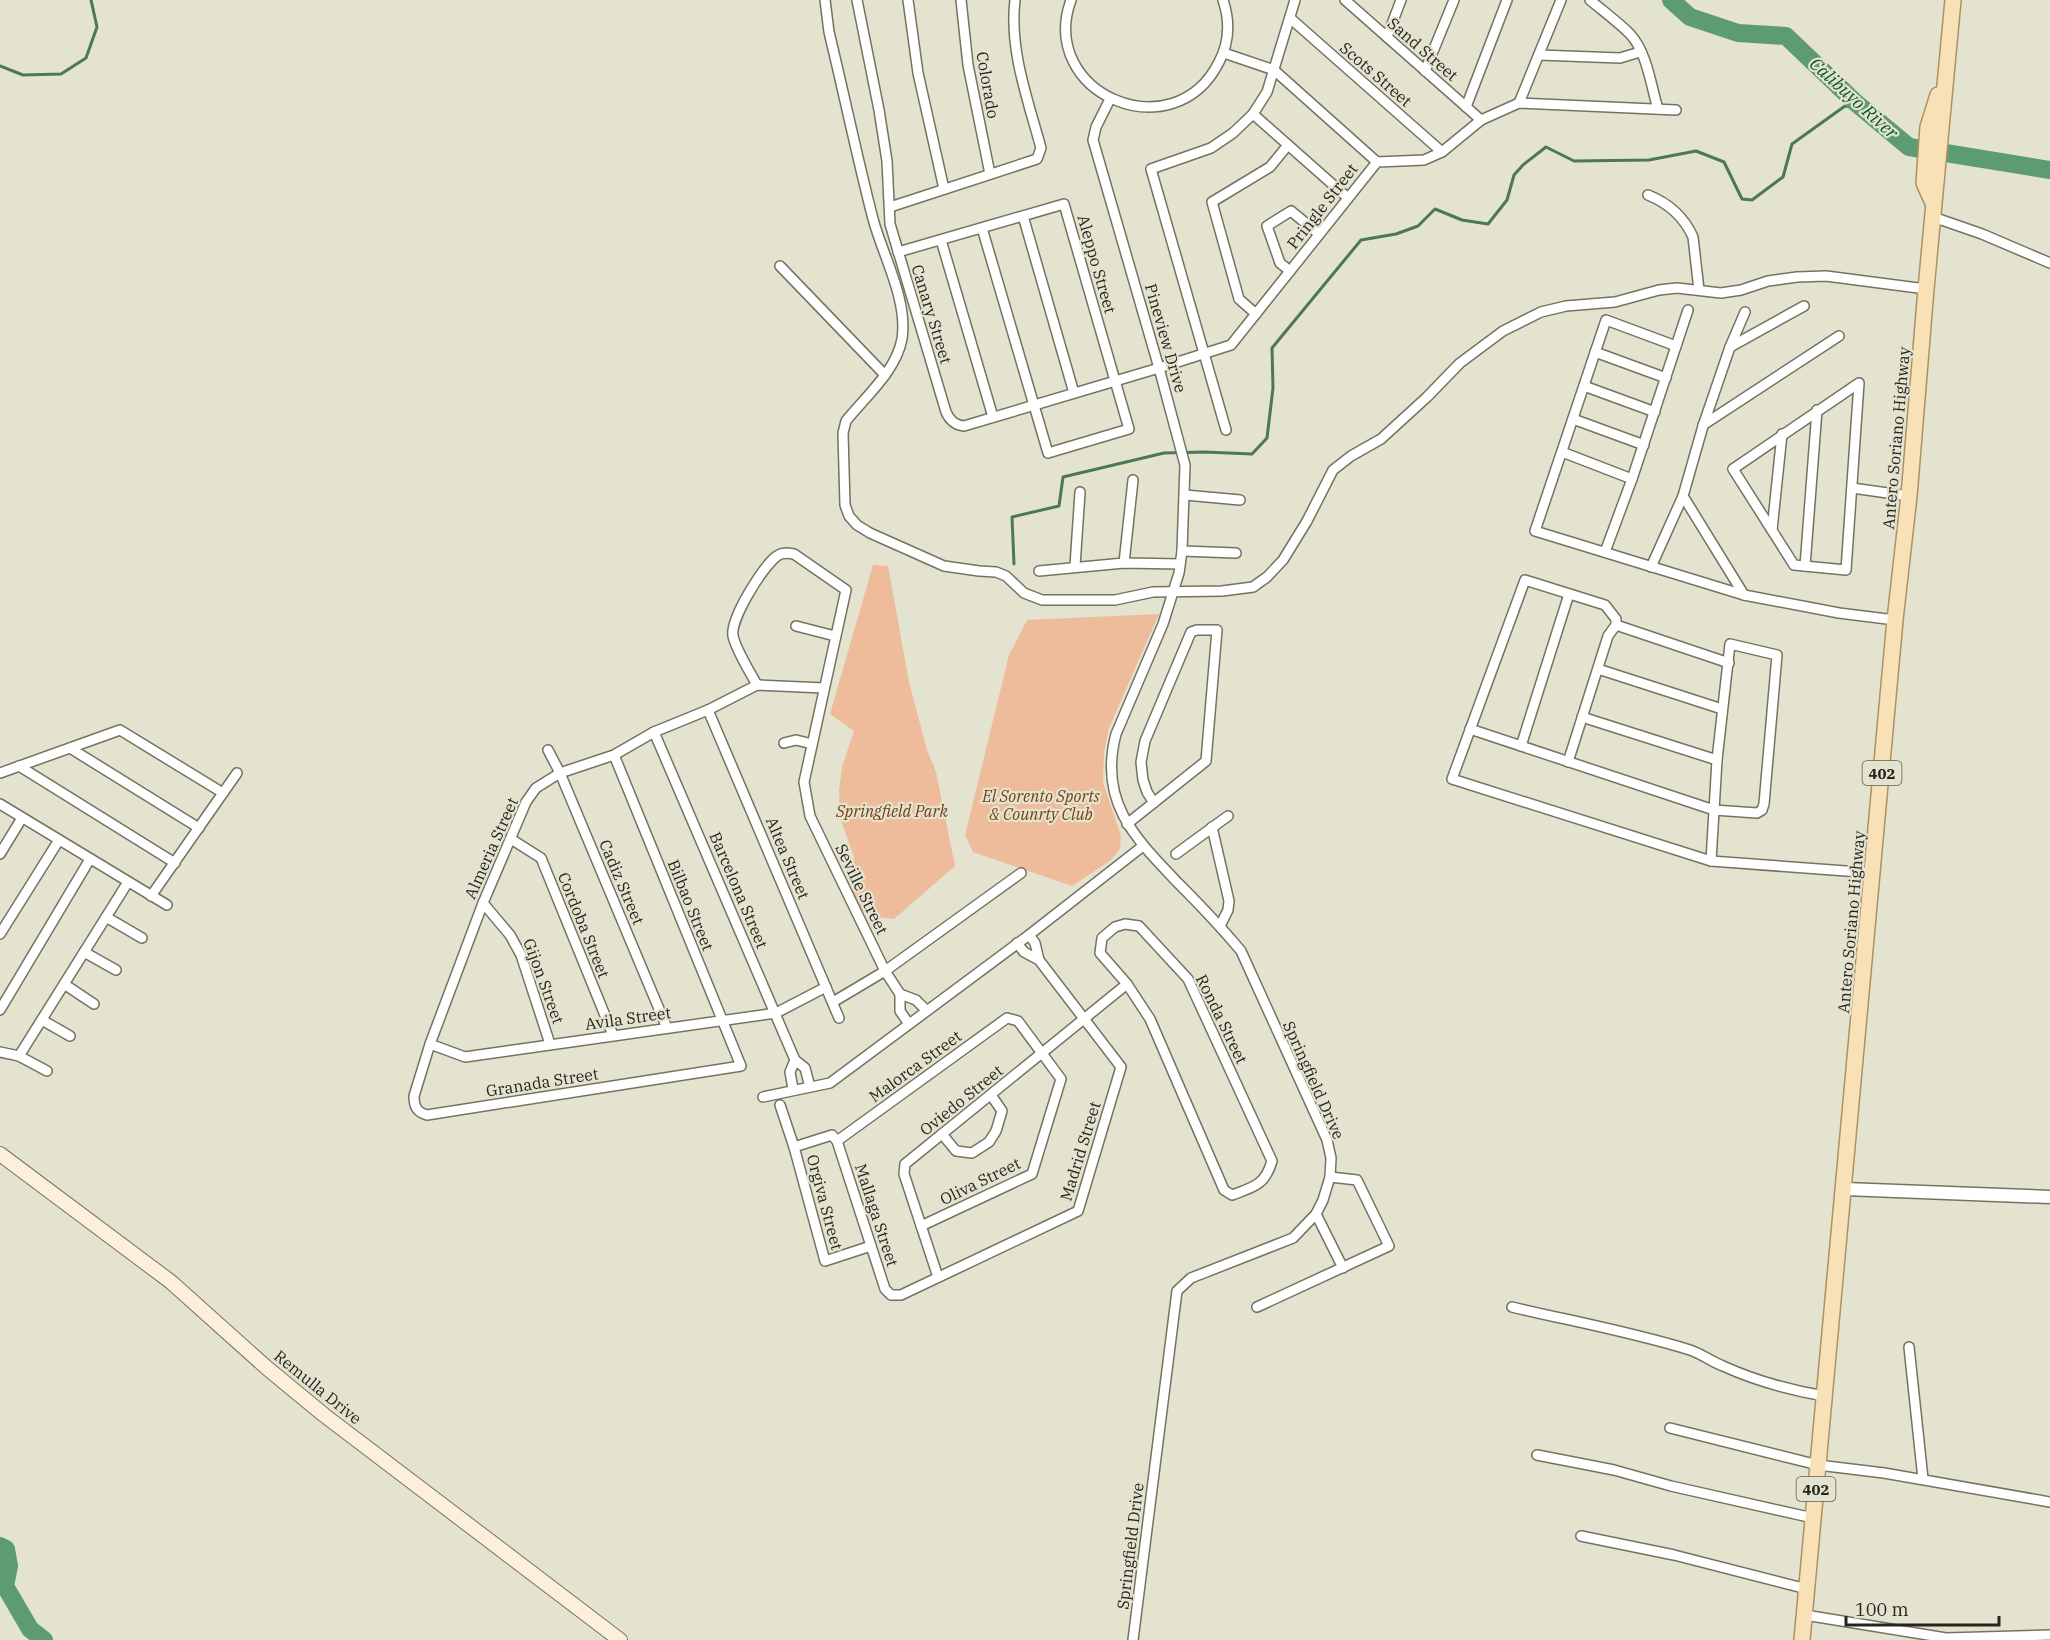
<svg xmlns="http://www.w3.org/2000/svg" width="2050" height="1640" viewBox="0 0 2050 1640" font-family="'IBM Plex Serif',serif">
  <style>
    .green { fill: #eebc9a }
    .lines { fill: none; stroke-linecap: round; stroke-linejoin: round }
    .stream { stroke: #4c7758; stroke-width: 3 }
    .river { stroke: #5d9b72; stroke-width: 18 }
    .minor-casing { stroke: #747362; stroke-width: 12 }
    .tertiary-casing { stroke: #747362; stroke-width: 15 }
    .secondary-casing { stroke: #747362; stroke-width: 16 }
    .primary-casing { stroke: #ac9262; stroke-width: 18 }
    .minor { stroke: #fff; stroke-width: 9 }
    .tertiary { stroke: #fff; stroke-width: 12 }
    .secondary { stroke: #fcf0db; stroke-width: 14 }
    .primary { stroke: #f9e1b7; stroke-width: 15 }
    .labels { text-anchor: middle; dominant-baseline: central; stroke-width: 4.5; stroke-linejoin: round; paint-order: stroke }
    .shield { fill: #e4e3d0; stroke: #5e5d53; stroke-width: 1.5 }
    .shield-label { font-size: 15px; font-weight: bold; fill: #25241d }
    .street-label { font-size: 16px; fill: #25241d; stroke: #e4e3d0 }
    .park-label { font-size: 16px; font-style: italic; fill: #774013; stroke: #e4e3d0 }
    .water-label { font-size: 18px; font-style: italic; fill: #07542e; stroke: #e4e3d0 }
  </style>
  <rect width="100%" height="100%" fill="#e4e3d0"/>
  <g class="green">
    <polygon points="873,565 888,566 909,682 927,750 936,772 955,866 894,919 875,917 855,907 852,882 854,857 840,818 839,791 842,767 854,731 830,714"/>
    <polygon points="1159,614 1109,728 1104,752 1103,782 1121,836 1120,849 1110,861 1072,886 973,852 965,835 1009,655 1027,620"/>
  </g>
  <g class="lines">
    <g class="stream">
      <polyline points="0,66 23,75 61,74 86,58 97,27 91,0"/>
      <polyline points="1014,564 1012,517 1059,506 1063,477 1164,453 1205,452 1252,454 1267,438 1273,388 1272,348 1361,240 1396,234 1418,226 1435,209 1462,220 1488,224 1507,200 1514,175 1523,165 1546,147 1574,161 1649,160 1696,151 1724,162 1742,199 1752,200 1783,177 1792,144 1845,106 1863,109"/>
    </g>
    <g class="river">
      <polyline points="1671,0 1690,17 1738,33 1786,36 1856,103 1909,147 2050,170"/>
      <polyline points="0,1546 6,1549 9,1566 5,1586 30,1629 44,1640"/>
    </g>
    <defs>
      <g id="minor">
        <path d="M825 0 829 32C844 94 857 157 873 219 883 256 908 300 902 339 896 371 866 396 846 421L843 433 845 505 849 516 857 525 870 533 944 566 979 571 996 572 1006 576 1024 593 1042 600H1115L1153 592 1222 591 1253 587 1267 577 1283 560 1307 521 1333 470 1351 456 1381 439 1427 397 1460 363 1503 331 1541 312 1566 306 1615 302 1659 290 1677 288 1721 293 1741 290 1768 281 1797 277 1826 276 1926 289"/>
        <path d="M857 0 879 110 887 161 890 224 946 412C950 421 955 425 964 426L1159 368 1231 345 1377 162 1424 160 1442 152 1481 120 1519 103 1676 110"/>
        <polyline points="908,0 918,73 944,189"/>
        <polyline points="961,0 968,65 990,174"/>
        <path d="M1071 0C1037 94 1174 152 1219 62 1229 43 1230 21 1223 0"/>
        <polyline points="1345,0 1481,120"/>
        <path d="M1590 0C1603 11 1618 22 1630 34 1647 52 1651 86 1658 109"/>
        <polyline points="1290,18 1442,152"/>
        <polyline points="1387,37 1401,0"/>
        <polyline points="1224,53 1274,70 1377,162"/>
        <polyline points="1539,55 1620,58 1640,52"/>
        <polyline points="1425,71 1454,0"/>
        <path d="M1110 99 1096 127 1093 140 1159 368 1185 465 1182 551 1179 573 1163 624 1116 734C1098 802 1135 838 1178 883 1200 905 1221 927 1241 951L1327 1140 1331 1158 1330 1177 1323 1200 1316 1214 1293 1238 1191 1278 1177 1291 1133 1640"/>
        <polyline points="1519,103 1561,0"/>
        <polyline points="1466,107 1507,0"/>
        <polyline points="1253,114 1348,198"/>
        <path d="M1648 195C1668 203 1684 217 1693 237L1699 290"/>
        <path d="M890 207 1037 159 1041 148C1028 100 1009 50 1015 0"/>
        <polyline points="1023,216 1074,393"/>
        <polyline points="1933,217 1982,234 2050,263"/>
        <polyline points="941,240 993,417"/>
        <polyline points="898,252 1064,204 1129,429 1048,453 982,228"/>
        <polyline points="780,266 885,375"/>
        <polyline points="1290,271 1280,263 1267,226 1291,211 1319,234"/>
        <polyline points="1256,314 1239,299 1212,202 1270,167 1288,145"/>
        <polyline points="1676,346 1606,320 1535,531 1744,595 1839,613 1895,620"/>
        <polyline points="1730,347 1804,306"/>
        <polyline points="1595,352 1666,378"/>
        <polygon points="1859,383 1846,570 1794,565 1733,469"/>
        <polyline points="1584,386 1655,412"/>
        <polyline points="1573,419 1644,445"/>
        <polyline points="1703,425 1839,336"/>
        <polyline points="1226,430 1151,169 1211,148 1233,133 1253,114 1267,92 1295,0"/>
        <polyline points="1562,452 1632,479"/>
        <polyline points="1852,488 1909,496"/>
        <polyline points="1185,495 1240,500"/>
        <polyline points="1683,496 1744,595"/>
        <polyline points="1772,530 1782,434"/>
        <polyline points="1182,551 1236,553"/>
        <polyline points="1605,552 1632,479 1688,310"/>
        <polyline points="1124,563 1133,480"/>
        <polyline points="1075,566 1080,492"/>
        <polyline points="1805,566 1817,410"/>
        <polyline points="1651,567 1683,496 1703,426 1730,347 1745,312"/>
        <polyline points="1039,571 1124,563 1180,564"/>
        <polyline points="796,626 835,636"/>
        <polyline points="1729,663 1616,625 1616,619 1605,605 1525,580 1452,779 1711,861 1873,873"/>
        <polyline points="1598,669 1722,709"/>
        <path d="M757 685C750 672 736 650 733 636 730 619 763 566 777 556 782 552 788 553 794 554L846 590 804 782 810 816 885 971 900 994V1011L909 1024"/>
        <polyline points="708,710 839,1018"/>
        <polyline points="1582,717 1717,760"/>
        <polyline points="1470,729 1714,810 1757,813 1762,810 1764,804 1777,655 1730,644 1717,760 1711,861"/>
        <polyline points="654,732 795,1060"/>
        <polyline points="784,743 796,740 812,744"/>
        <polyline points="1521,746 1569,594"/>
        <polyline points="70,748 199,828"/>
        <polyline points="548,750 560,773 667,1028"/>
        <path d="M614 755 741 1066 427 1115C417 1112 414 1107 414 1096L430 1044 483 903 526 802 536 788 560 773 614 755 654 732 708 710 757 685 824 688"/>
        <polyline points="1568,762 1608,636 1616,625"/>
        <polyline points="19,766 175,863"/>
        <polyline points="0,773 120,730 223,793"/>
        <polyline points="0,804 167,905"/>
        <polyline points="1127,824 1206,761 1217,630 1197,630 1191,632 1145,741 1141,762 1143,780 1147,792 1154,803"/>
        <polyline points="1212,827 1229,901 1228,910 1220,926"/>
        <polyline points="511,839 541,858 613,1035"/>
        <polyline points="0,854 22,818"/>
        <polyline points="1176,854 1228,816"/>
        <polyline points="151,896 237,773"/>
        <polyline points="483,903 510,935 521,955 550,1044"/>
        <polyline points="106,917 142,938"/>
        <path d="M1125 924 1139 926 1188 979 1272 1161C1265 1185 1254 1187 1232 1195L1224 1190 1150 1019 1127 984 1100 953 1102 938 1115 927Z"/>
        <polyline points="0,934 59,840"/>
        <polyline points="1029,935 1035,943 1039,960"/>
        <polyline points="84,952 116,970"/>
        <polyline points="64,984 94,1004"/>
        <polyline points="900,994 916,1000 926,1010"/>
        <polyline points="833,1002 885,971 1021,873"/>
        <polyline points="0,1010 90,859"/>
        <polyline points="42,1020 70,1036"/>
        <polyline points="430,1044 465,1057 776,1013 826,987"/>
        <polyline points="0,1052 19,1056 47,1071"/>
        <polyline points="19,1056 128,882"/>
        <polyline points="793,1089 790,1072 795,1060 805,1068 810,1087"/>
        <polyline points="763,1097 830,1083 1029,935 1143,846"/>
        <polyline points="780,1105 794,1147 825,1261 871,1246"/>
        <polyline points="942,1134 956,1151 972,1153 989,1142 996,1131 1002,1111 991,1095"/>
        <polyline points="837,1141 885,1289 891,1295 901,1295 1078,1211 1121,1067 1039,960 1024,952 1017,943"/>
        <polyline points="794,1147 832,1135 837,1141 1007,1018 1018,1021 1061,1079 1032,1174 921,1226"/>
        <polyline points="1316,1214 1343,1268"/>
        <polyline points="938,1277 904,1174 905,1164 1127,984"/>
        <polyline points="1257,1307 1389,1246 1357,1180 1330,1177"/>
        <path d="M1512 1307C1571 1321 1632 1332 1690 1350 1702 1354 1712 1362 1723 1366 1756 1381 1789 1390 1824 1396"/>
        <polyline points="1909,1347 1923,1479"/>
        <polyline points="1670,1428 1818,1465 1884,1473 2050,1502"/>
        <polyline points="1537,1455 1614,1470 1671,1486 1813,1518"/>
        <polyline points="1581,1536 1674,1555 1807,1589"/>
        <polyline points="1805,1615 1946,1638 2050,1635"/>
      </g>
      <polyline id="tertiary" points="1845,1189 2050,1197"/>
      <polyline id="secondary" points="0,1154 171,1282 267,1368 324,1415 620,1640"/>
      <g id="primary">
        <polyline points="1933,203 1924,183 1928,127 1938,95"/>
        <polyline points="1802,1640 1895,620 1909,496 1926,289 1953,0"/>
      </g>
    </defs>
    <use href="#minor" class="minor-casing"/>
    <use href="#tertiary" class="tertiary-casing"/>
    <use href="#secondary" class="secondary-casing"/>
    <use href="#primary" class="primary-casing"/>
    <use href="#minor" class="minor"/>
    <use href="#tertiary" class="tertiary"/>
    <use href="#secondary" class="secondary"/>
    <use href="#primary" class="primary"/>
  </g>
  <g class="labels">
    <g class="shield">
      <rect x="1862.5" y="761" width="39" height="24" rx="4.5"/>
      <rect x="1796.5" y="1477" width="39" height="24" rx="4.5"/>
    </g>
    <g class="shield-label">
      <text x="1882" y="773">402</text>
      <text x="1816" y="1489">402</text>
    </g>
    <g class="street-label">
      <text transform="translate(1423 49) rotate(41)">Sand Street</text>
      <text transform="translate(1376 74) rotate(41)">Scots Street</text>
      <text transform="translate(988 85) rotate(80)">Colorado</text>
      <text transform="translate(1322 206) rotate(-52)">Pringle Street</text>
      <text transform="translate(1097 264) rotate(74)">Aleppo Street</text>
      <text transform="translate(932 314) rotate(73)">Canary Street</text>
      <text transform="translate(1166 338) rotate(74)">Pineview Drive</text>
      <text transform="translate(1896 438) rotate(-85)">Antero Soriano Highway</text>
      <text transform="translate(491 848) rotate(-66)">Almeria Street</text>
      <text transform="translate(788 858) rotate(67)">Altea Street</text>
      <text transform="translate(622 882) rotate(67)">Cadiz Street</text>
      <text transform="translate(862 889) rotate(64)">Seville Street</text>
      <text transform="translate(739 890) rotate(67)">Barcelona Street</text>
      <text transform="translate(691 905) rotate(68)">Bilbao Street</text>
      <text transform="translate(1851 922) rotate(-85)">Antero Soriano Highway</text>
      <text transform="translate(584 925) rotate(68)">Cordoba Street</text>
      <text transform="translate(544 981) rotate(70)">Gijon Street</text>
      <text transform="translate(628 1018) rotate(-8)">Avila Street</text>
      <text transform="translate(1222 1019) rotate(64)">Ronda Street</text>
      <text transform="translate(915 1066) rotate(-36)">Malorca Street</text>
      <text transform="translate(1314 1080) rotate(66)">Springfield Drive</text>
      <text transform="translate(542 1082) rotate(-9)">Granada Street</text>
      <text transform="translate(961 1100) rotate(-39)">Oviedo Street</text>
      <text transform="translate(1080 1151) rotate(-73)">Madrid Street</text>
      <text transform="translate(980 1181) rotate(-26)">Oliva Street</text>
      <text transform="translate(825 1202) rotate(75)">Orgiva Street</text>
      <text transform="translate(877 1215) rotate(72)">Mallaga Street</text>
      <text transform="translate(318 1387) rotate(39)">Remulla Drive</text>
      <text transform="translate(1130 1546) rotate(-83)">Springfield Drive</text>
    </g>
    <g class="park-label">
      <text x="1041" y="796">El Sorento Sports<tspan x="1041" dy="18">&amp; Counrty Club</tspan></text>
      <text x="892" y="811">Springfield Park</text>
    </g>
    <g class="water-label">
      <text transform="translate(1854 98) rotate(42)">Calibuyo River</text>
    </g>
  </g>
  <path d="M1846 1616v9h153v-9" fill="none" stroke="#25241d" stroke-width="3"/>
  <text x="1855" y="1616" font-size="18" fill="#25241d" stroke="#e4e3d0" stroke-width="4.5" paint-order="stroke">100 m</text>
</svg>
